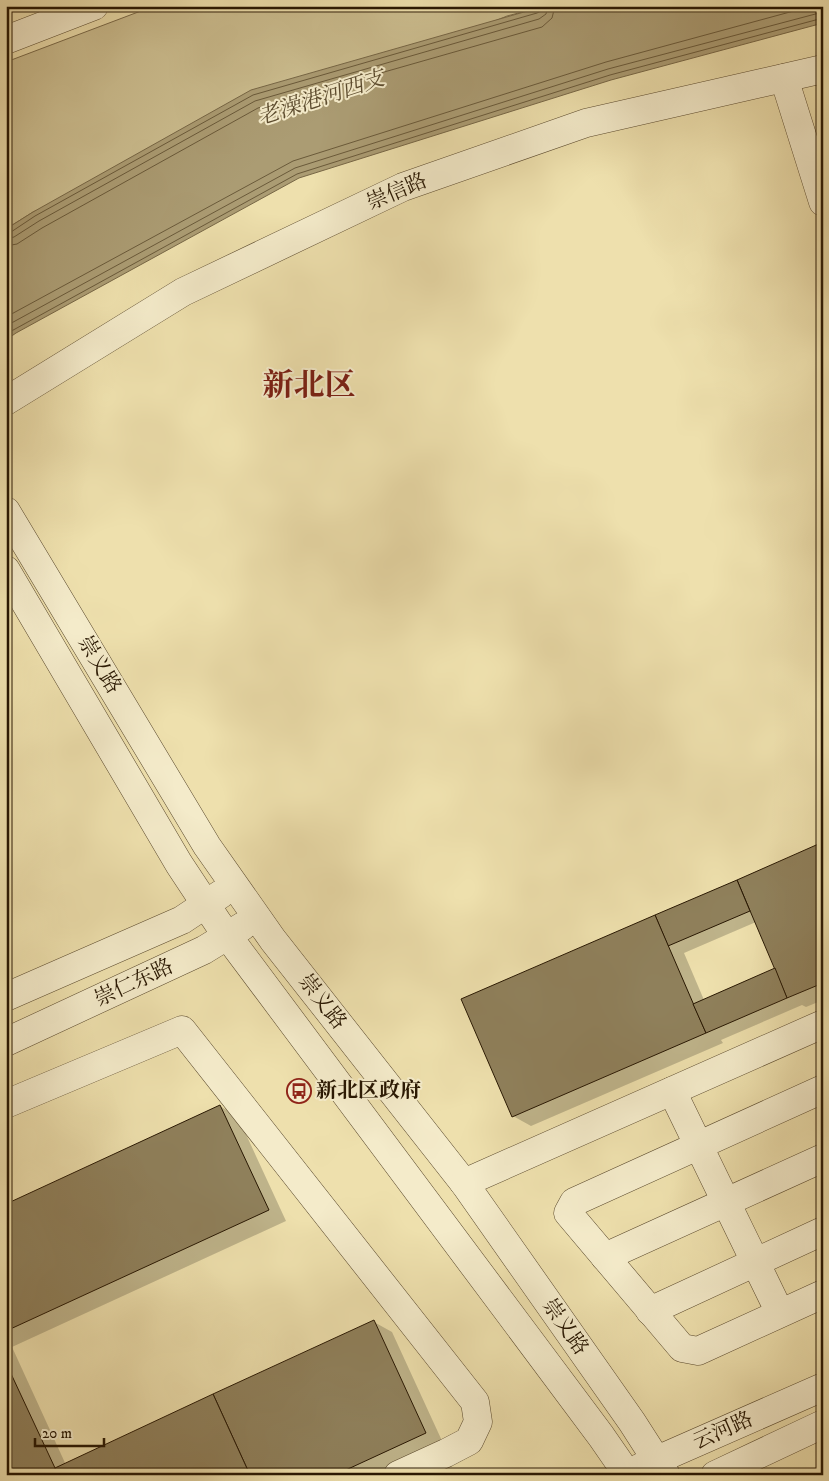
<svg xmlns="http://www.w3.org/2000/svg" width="829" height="1481" viewBox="0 0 829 1481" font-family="'IM FELL DW Pica','Noto Serif SC',serif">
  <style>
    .green { fill: #ccbe90; stroke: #7a6a49 }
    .water { fill: #ab9c73; stroke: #776746 }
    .shadow { fill: #0003; fill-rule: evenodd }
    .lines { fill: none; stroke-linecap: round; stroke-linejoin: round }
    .shore { stroke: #6a5a3a; stroke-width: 1 }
    .building { fill: #8f805b; stroke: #281702 }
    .minor-casing { stroke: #5a492d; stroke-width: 29 }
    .minor { stroke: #f4ebca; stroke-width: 28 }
    .labels { text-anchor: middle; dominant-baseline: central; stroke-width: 4; stroke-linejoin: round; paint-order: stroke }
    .street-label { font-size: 21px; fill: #281702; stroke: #f4ebca }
    .poi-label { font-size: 21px; font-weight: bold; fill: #281702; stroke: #f4ebca; text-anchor: start }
    .water-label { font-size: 22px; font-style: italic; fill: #5c4c2f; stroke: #f4ebca }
    .town-label { font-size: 31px; font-weight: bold; fill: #7a1f14; stroke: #f4ebca }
  </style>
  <rect width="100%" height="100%" fill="#eee0ad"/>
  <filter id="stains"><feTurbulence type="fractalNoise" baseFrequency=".004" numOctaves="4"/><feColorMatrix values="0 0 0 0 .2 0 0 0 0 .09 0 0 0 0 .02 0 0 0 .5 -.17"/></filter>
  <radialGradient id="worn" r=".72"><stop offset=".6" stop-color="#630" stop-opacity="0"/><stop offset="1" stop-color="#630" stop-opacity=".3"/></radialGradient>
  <polygon class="green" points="154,6 545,6 507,16 33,212 6,229 6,62"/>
  <polygon class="water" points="545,6 823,6 823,23 611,80 299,178 16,333 6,340 6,229 33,212 251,90"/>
  <g class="shadow">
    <path d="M823 844V1000L806 1007 802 1005 721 1040 723 1043 531 1126 513 1116 463 999ZM756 922 778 972 704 1000 684 953Z"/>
    <polygon points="220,1106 238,1117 286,1221 12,1347 66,1465 374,1322 392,1332 443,1443 374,1475 6,1475 6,1205"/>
  </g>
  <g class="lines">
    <g class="shore">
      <polyline points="6,232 11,232 35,216 253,95 537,13 541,11 542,6"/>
      <polyline points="6,239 14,237 39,221 255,101 539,19 546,14 548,6"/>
      <polyline points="6,246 17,244 42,228 258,108 542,27 552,18 555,6"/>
      <polyline points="6,317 293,161 606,62 812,6"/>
      <polyline points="6,326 295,168 608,69 823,12"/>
      <polyline points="6,334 297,174 610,75 823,18"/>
    </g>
  </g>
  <g class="building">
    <polygon points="823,842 823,983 787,998 737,880"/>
    <polygon points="737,880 750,911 668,946 655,915"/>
    <polygon points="655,915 706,1033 512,1117 461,999"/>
    <polygon points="775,968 787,998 706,1033 693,1004"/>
    <polygon points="220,1105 269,1210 6,1331 6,1204"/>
    <polygon points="374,1320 426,1433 335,1475 250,1475 213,1394"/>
    <polygon points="6,1363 55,1468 58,1475 6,1475"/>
    <polygon points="213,1394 250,1475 58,1475 55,1468"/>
  </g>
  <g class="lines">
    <defs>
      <g id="minor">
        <polyline points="6,40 94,6"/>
        <polyline points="784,78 823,202"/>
        <polyline points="6,401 183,292 403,187 586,123 823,69"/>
        <polyline points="6,511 207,846 273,940 464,1183 632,1422 666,1475"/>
        <polyline points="6,570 179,864 218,923 601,1436 628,1475"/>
        <polyline points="6,997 182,920 221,894"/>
        <polyline points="6,1042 204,950 243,926"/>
        <polyline points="823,1089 574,1202 568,1213 682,1348 698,1351 823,1294"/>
        <polyline points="672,1091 780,1313"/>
        <polyline points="6,1104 182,1030 475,1402 478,1422 469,1441 446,1453 398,1475"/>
        <polyline points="464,1183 823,1024"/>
        <polyline points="605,1257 823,1158"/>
        <polyline points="650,1311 823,1231"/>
        <polyline points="641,1467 823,1387"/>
        <polyline points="715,1475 823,1424"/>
      </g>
    </defs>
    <use href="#minor" class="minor-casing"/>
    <use href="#minor" class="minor"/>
  </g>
  <defs>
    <symbol id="bus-ring" viewBox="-11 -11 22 22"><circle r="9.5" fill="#f4ebca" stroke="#8f2418" stroke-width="1.5"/><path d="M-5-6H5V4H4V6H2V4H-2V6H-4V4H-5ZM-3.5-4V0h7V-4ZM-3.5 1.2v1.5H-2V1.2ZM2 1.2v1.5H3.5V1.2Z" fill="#8f2418"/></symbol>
  </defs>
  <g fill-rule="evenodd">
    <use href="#bus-ring" x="285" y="1077" width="28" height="28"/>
  </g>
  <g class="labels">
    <g class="street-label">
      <text transform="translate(397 192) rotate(-23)">崇信路</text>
      <text transform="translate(99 665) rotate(59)">崇义路</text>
      <text transform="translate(134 983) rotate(-25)">崇仁东路</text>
      <text transform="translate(322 1002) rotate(52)">崇义路</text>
      <text transform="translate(565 1327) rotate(55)">崇义路</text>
      <text transform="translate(723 1431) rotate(-24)">云河路</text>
    </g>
    <g class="poi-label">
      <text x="316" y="1091">新北区政府</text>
    </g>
    <g class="water-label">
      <text transform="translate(321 98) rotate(-18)">老澡港河西支</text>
    </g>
    <g class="town-label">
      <text x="309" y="386">新北区</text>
    </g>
  </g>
  <rect width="829" height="1481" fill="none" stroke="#eee0ad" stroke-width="25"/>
  <rect x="8" y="8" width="814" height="1466" fill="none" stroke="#281702" stroke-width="2.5"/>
  <rect x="12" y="12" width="804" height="1456" fill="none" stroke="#281702"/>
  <path d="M35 1438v8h69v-8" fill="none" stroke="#281702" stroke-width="2.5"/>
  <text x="42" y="1438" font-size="15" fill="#281702" stroke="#f4ebca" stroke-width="4" paint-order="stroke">20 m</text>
  <rect width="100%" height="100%" filter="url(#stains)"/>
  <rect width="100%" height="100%" fill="url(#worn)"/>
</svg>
